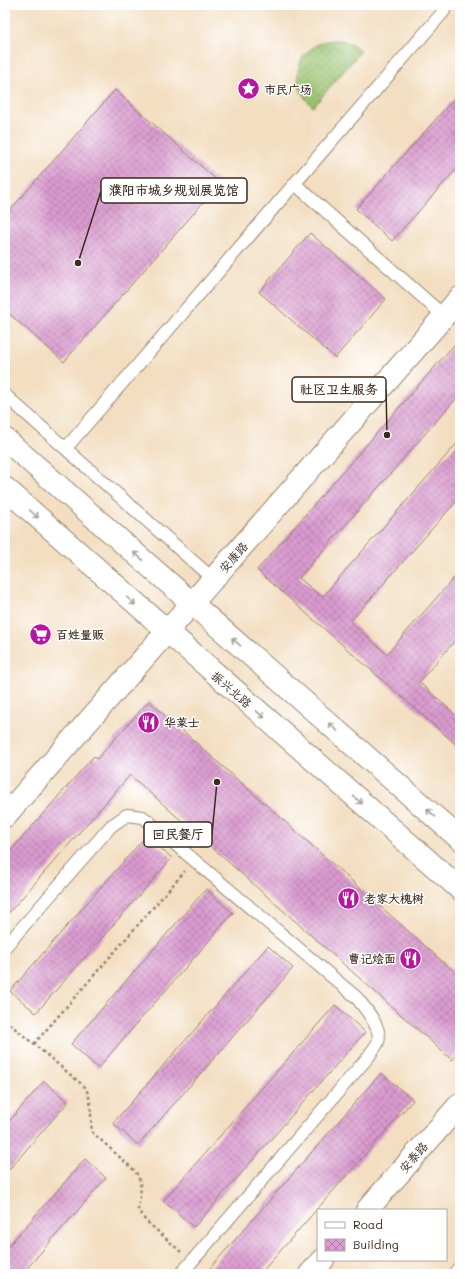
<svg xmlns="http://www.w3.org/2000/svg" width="465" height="1279" viewBox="0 0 465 1279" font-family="Mali,'LXGW WenKai TC',sans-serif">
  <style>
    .grass { fill: url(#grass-dots); stroke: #6a7646 }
    .building { fill: url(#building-cross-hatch) }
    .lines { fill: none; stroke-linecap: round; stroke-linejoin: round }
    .service-casing { stroke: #978470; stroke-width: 14 }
    .tertiary-casing { stroke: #978470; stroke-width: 24 }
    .path { stroke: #978470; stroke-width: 2.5; stroke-dasharray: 3 3; stroke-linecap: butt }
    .service { stroke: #fff; stroke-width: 12 }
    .tertiary { stroke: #fff; stroke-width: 22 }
    .oneway { stroke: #a79f9a }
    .labels { text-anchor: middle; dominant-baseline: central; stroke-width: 3; stroke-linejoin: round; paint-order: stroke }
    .poi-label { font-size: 12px; font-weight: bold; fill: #3b2a1e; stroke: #fff; text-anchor: start }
    .street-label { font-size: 12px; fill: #3b2a1e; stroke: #fff }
    .leader { fill: none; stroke: #3b2a1e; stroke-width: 1.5 }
    .callout-dot { fill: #3b2a1e; stroke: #fff; stroke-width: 1.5 }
    .callout { fill: #fff; stroke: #3b2a1e; stroke-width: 1.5 }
    .callout-label { font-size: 13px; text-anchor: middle; font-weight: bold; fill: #3b2a1e }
  </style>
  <defs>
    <pattern id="grass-dots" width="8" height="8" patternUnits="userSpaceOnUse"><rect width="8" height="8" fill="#98c16d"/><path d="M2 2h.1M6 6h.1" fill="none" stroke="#7d9d59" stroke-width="1.8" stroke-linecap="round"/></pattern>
    <pattern id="building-cross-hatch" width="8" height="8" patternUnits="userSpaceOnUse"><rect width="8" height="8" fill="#da9bd0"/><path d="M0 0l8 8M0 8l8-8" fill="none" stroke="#b27fa8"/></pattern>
  </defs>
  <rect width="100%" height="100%" fill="#fff"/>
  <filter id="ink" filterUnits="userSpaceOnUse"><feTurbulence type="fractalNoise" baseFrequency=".025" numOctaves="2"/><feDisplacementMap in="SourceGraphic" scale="8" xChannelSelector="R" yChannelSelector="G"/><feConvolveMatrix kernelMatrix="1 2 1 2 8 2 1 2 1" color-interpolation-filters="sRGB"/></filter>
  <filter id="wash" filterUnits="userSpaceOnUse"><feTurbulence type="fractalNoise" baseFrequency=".012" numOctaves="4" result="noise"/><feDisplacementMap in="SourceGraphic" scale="16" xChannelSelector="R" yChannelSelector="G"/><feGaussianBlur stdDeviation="0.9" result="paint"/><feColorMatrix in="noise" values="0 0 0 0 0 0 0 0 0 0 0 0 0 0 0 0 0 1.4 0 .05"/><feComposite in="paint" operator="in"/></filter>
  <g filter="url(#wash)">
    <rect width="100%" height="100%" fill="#f3dec1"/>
    <path class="grass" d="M341 40 352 44 361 51 313 107C292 88 291 57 320 43 326 40 334 40 341 40Z"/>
    <g id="blocks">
      <g class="building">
        <polygon points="115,90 220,183 64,362 5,310 5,216"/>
        <polygon points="460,92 460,165 392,241 356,209"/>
        <polygon points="310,233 386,299 335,358 259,292"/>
        <polygon points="460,338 460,394 299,578 322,597 460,440 460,497 350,622 387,654 460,571 460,635 419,682 460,719 460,748 257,570"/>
        <polygon points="149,701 460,977 460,1051 452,1060 130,775 5,917 5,857 94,756 97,759"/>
        <polygon points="146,836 172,858 36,1013 10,991"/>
        <polygon points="206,889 233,913 98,1068 71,1044"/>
        <polygon points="268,946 293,968 138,1145 113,1123"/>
        <polygon points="335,1005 365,1032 194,1227 163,1201"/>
        <polygon points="381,1073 413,1100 260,1274 205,1274"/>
        <polygon points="44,1081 68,1102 5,1174 5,1126"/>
        <polygon points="85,1159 106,1178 22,1274 13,1274 5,1267 5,1250"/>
      </g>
    </g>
  </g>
  <g filter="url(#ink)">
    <use href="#blocks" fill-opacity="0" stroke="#978470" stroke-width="1"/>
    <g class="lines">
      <defs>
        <g id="service">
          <polyline points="295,184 444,316"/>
          <polyline points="5,395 213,579"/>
          <polyline points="66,448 444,11"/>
          <path d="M5 947 111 826 127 815 143 817 356 997C364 1007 383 1028 378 1042 376 1047 371 1052 369 1056L181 1274"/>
          <polyline points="454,1274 460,1267"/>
        </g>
        <g id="tertiary">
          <polyline points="5,439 460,839"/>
          <polyline points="5,488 460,889"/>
          <polyline points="5,816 460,298"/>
          <polyline points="367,1210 460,1104"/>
          <polyline points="310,1274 323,1260"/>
        </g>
      </defs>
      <use href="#service" class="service-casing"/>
      <use href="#tertiary" class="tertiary-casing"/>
      <g class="path">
        <path d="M5 1020 85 1087C93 1101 90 1117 92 1132L135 1171C144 1184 140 1194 138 1209L145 1220 181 1252"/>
        <polyline points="34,1044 185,871"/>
      </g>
      <use href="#service" class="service"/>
      <use href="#tertiary" class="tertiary"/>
    </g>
    <defs><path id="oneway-shaft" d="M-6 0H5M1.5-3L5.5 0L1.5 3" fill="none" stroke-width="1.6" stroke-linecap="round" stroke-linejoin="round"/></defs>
    <g class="oneway">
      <use href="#oneway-shaft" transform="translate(34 514) rotate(42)"/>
      <use href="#oneway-shaft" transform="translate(138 556) rotate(-139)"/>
      <use href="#oneway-shaft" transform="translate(131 601) rotate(42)"/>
      <use href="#oneway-shaft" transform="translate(236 642) rotate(-139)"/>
      <use href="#oneway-shaft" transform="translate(260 714) rotate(41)"/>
      <use href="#oneway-shaft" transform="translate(333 727) rotate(-139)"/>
      <use href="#oneway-shaft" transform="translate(358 800) rotate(41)"/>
      <use href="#oneway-shaft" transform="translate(431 813) rotate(-139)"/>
    </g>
  </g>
  <defs>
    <symbol id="sight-disc" viewBox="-11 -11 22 22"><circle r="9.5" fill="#b5179e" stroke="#fff"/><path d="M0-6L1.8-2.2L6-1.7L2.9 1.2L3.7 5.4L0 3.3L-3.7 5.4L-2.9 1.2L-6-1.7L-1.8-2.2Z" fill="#fff"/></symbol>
    <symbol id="supermarket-disc" viewBox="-11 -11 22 22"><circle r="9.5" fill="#b5179e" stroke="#fff"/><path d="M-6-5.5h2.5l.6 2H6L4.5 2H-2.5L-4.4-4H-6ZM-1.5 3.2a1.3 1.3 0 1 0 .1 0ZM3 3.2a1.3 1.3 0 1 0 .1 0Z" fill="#fff"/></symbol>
    <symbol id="restaurant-disc" viewBox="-11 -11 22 22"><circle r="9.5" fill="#b5179e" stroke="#fff"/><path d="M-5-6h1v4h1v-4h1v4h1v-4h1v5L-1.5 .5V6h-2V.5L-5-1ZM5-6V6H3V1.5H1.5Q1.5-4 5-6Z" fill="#fff"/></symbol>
  </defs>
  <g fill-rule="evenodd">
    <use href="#sight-disc" x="236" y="76" width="25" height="25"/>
    <use href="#supermarket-disc" x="28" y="622" width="25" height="25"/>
    <use href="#restaurant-disc" x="136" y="710" width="25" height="25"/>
    <use href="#restaurant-disc" x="336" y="886" width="25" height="25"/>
    <use href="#restaurant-disc" x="398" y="946" width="25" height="25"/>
  </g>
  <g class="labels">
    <g class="poi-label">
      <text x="264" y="89">市民广场</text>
      <text x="56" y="634">百姓量贩</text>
      <text x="164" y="722">华莱士</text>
      <text x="364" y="898">老家大槐树</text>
      <text x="396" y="958" text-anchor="end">曹记烩面</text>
    </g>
    <g class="street-label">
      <text transform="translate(233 557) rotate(-49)">安康路</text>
      <text transform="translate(232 689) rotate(41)">振兴北路</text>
      <text transform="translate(413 1157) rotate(-49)">安泰路</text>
    </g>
  </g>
  <path class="leader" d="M78 263L101 191M387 435L386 389M217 782L212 834"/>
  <g class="callout-dot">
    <circle cx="78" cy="263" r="4"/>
    <circle cx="387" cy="435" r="4"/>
    <circle cx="217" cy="782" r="4"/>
  </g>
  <g class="callout">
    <rect x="101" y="178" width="146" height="25" rx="4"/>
    <rect x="292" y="377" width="94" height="25" rx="4"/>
    <rect x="144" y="822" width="68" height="25" rx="4"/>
  </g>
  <g class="callout-label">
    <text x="174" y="195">濮阳市城乡规划展览馆</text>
    <text x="339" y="394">社区卫生服务</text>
    <text x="178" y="839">回民餐厅</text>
  </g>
  <rect width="465" height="1279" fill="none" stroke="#fff" stroke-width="20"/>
  <rect x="317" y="1209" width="130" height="52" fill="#ffffff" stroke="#b1aaa5"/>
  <rect x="325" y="1222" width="20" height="6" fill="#ffffff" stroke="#b1aaa5"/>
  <text x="353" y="1229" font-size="12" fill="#3b2a1e">Road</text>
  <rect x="325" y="1239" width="20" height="12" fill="url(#building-cross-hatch)" stroke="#b1aaa5"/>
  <text x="353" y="1249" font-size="12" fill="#3b2a1e">Building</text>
</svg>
